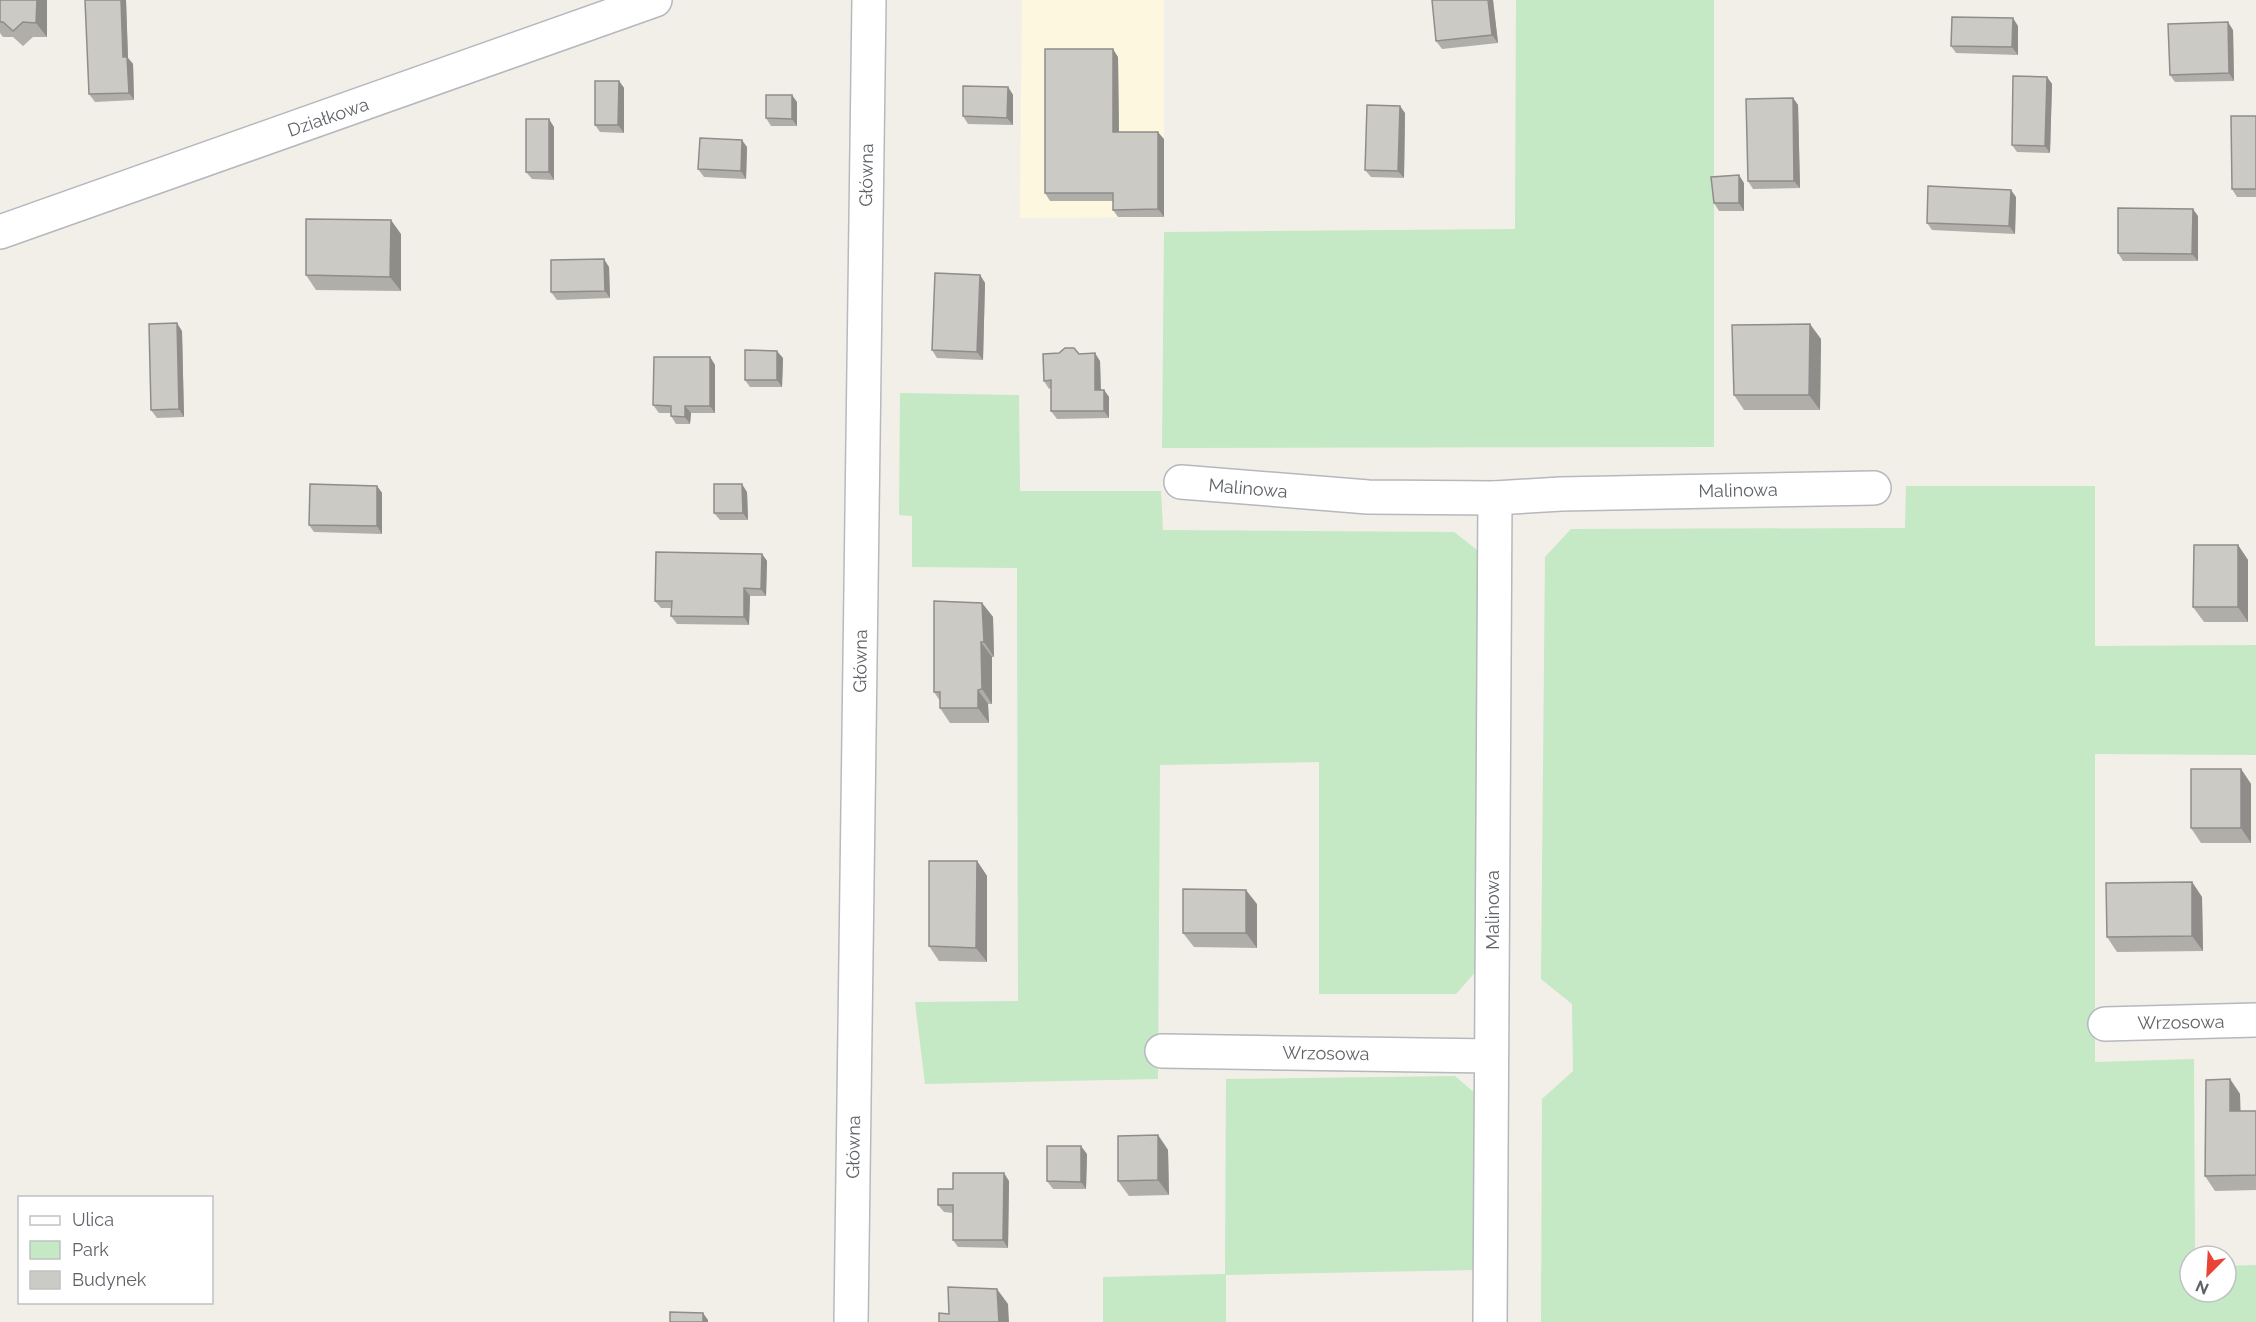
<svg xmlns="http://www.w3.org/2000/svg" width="2256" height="1322" viewBox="0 0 2256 1322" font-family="Raleway,sans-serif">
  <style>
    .commercial { fill: #fef7e0 }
    .green { fill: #c5e8c5 }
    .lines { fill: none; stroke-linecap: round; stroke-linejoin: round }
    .street-casing { stroke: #b5b8bc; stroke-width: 36 }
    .secondary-casing { stroke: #b6babf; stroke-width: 36 }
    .street { stroke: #fff; stroke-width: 33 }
    .secondary { stroke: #fff; stroke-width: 33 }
    .wall { fill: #afaea9 }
    .shaded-wall { fill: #8f8d8a }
    .building { fill: #cccac5; stroke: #8f8d8a; stroke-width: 1.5 }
    .labels { text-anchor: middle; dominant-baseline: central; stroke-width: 4.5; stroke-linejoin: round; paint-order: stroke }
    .street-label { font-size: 18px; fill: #5f6368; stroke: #fff }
  </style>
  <rect width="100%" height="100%" fill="#f1efe8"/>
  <polygon class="commercial" points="1022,0 1164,0 1164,217 1020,218"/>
  <g class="green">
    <polygon points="1516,0 1714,0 1714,447 1162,448 1164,232 1515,229"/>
    <polygon points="900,393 1019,395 1020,491 1161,491 1163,530 1454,532 1481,553 1479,968 1456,994 1319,994 1319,762 1160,765 1158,1079 925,1084 915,1002 1018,1001 1017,568 912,567 912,516 899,515"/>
    <polygon points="1906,486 2095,486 2095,646 2256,645 2256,755 2095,754 2095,1062 2194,1059 2195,1256 2190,1256 2190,1292 2226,1292 2226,1266 2256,1265 2256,1322 1541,1322 1542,1099 1573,1071 1572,1004 1541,979 1545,557 1571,529 1905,528"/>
    <polygon points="1455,1076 1477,1095 1475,1270 1226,1275 1226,1322 1103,1322 1103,1277 1225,1274 1226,1079"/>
  </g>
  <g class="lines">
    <defs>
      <g id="street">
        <polyline points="0,232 655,0"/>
        <polyline points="1181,482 1368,497 1495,498 1561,494 1874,488"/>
        <polyline points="2105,1024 2256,1020"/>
        <polyline points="1162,1051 1491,1056"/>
        <polyline points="1490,1322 1495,498"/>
      </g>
      <polyline id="secondary" points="851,1322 869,0"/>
    </defs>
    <use href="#street" class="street-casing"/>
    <use href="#secondary" class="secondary-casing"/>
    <use href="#street" class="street"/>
    <use href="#secondary" class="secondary"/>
  </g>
  <g class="wall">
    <polygon points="0,0 47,0 47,37 33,37 23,46 13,37 3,37 0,33"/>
    <polygon points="85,0 126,0 128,58 133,64 134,100 95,102 89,94"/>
    <polygon points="1493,0 1498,43 1442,49 1436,41"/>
    <polygon points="2018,26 2018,55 1956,53 1951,46"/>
    <polygon points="2233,30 2234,81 2175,82 2170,75"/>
    <polygon points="1118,57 1119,132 1164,139 1164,217 1118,217 1113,210 1113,201 1050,201 1045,193"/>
    <polygon points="2047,77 2052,84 2050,153 2017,152 2012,145"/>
    <polygon points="619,81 624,88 624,133 600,132 595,125"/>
    <polygon points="1008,87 1013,95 1013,125 968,124 963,116"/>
    <polygon points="1793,98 1798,105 1800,188 1753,189 1748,181"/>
    <polygon points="797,102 797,126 771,126 766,118"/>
    <polygon points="1405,113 1404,178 1371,177 1365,170"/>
    <polygon points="2256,116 2256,197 2237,197 2232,189"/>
    <polygon points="554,127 554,180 532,179 526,172"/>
    <polygon points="747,147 746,179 704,177 698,169"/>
    <polygon points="1744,183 1744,211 1719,211 1714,203"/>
    <polygon points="2016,197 2015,234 1932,230 1927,223"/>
    <polygon points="2198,216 2198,261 2123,261 2118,253"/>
    <polygon points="401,234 401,291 316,290 306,275"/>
    <polygon points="609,267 610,298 557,300 551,292"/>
    <polygon points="980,275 985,283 983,360 937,358 932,350"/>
    <polygon points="182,331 184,417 157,418 151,410"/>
    <polygon points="1821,339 1820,410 1744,410 1734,395"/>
    <polygon points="1079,354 1100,361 1101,390 1104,390 1109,397 1109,418 1057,419 1051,411 1051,388 1049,389 1044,381"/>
    <polygon points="710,357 715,365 715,413 691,413 690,424 676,424 671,416 671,413 659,413 653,405"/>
    <polygon points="783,358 782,387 750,387 745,380"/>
    <polygon points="377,486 382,493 382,534 314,532 309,525"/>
    <polygon points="747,492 748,520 720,520 714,513"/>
    <polygon points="2238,545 2248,560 2248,622 2204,622 2193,607"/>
    <polygon points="762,554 767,561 766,596 750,596 749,625 677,624 671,616 672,608 661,608 655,601"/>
    <polygon points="982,603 993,617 994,657 992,657 992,704 988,704 989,723 950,723 940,708 940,701 934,692"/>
    <polygon points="2241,769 2251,784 2251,843 2201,843 2191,828"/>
    <polygon points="977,861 987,876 987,962 939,961 929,946"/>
    <polygon points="2192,882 2202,897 2203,951 2117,952 2107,937"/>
    <polygon points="1257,904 1257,948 1194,947 1183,933"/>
    <polygon points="2230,1079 2240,1094 2240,1111 2256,1111 2256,1190 2215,1191 2205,1176"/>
    <polygon points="1158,1135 1168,1150 1169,1195 1129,1196 1118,1181"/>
    <polygon points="1087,1154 1086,1189 1053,1189 1047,1181"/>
    <polygon points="1009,1181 1008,1248 958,1247 953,1240 953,1213 944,1212 938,1205 953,1189"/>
  </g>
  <g class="shaded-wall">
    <polygon points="37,0 47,0 47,37 36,23"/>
    <polygon points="121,0 126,0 128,58 133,64 134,100 129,93 123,57"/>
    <polygon points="1488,0 1493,0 1498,43 1492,35"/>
    <polygon points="2013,18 2018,26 2018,55 2012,47"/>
    <polygon points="2228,22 2233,30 2234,81 2229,73"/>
    <polygon points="1113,49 1118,57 1119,139 1113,132"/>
    <polygon points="2047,77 2052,84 2050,153 2045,146"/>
    <polygon points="619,81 624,88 624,133 618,125"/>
    <polygon points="1008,87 1013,95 1013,125 1007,118"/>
    <polygon points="792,95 797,102 797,126 792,119"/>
    <polygon points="1793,98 1798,105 1800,188 1794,181"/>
    <polygon points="1400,106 1405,113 1404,178 1398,171"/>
    <polygon points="549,119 554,127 554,180 549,172"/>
    <polygon points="1158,132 1164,139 1164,217 1158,209"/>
    <polygon points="742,140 747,147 746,179 741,171"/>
    <polygon points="1739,175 1744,183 1744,211 1739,203"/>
    <polygon points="2011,190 2016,197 2015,234 2009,226"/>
    <polygon points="2193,209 2198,216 2198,261 2192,254"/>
    <polygon points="391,220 401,234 401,291 390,277"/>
    <polygon points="604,259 609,267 610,298 605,291"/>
    <polygon points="980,275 985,283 983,360 977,352"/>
    <polygon points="177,323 182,331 184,417 179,409"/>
    <polygon points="1810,324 1821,339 1820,410 1809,395"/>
    <polygon points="777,351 783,358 782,387 777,380"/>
    <polygon points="1095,353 1100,361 1101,398 1095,390"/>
    <polygon points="710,357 715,365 715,413 710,406"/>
    <polygon points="1104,390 1109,397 1109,418 1104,411"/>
    <polygon points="685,406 691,413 690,424 685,417"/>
    <polygon points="742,484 747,492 748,520 743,513"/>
    <polygon points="377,486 382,493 382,534 377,526"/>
    <polygon points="2238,545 2248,560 2248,622 2238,607"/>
    <polygon points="762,554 767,561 766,596 761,589"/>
    <polygon points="744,588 750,596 749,625 744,617"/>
    <polygon points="982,603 993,617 994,657 984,642"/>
    <polygon points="981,642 992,657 992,704 982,689"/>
    <polygon points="978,690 988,704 989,723 978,708"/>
    <polygon points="2241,769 2251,784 2251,843 2241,828"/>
    <polygon points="977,861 987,876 987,962 976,948"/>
    <polygon points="2192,882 2202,897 2203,951 2192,936"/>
    <polygon points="1246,890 1257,904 1257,948 1246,933"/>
    <polygon points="2230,1079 2240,1094 2241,1126 2230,1111"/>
    <polygon points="1158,1135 1168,1150 1169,1195 1158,1180"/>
    <polygon points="1081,1146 1087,1154 1086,1189 1081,1182"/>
    <polygon points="1004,1173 1009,1181 1008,1248 1003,1240"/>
    <polygon points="997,1289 1008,1304 1009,1322 999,1322"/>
    <polygon points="703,1313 708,1320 708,1322 703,1322"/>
  </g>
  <g class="building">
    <polygon points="0,0 37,0 36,23 23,22 13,31 3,22 0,22"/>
    <polygon points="85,0 121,0 123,57 127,57 129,93 89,94"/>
    <polygon points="1432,0 1488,0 1492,35 1436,41"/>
    <polygon points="1952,17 2013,18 2012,47 1951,46"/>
    <polygon points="2228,22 2229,73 2170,75 2168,24"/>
    <polygon points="1045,49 1113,49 1113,132 1158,132 1158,209 1113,210 1113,193 1045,193"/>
    <polygon points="2013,76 2047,77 2045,146 2012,145"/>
    <polygon points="595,81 619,81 618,125 595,125"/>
    <polygon points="963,86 1008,87 1007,118 963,116"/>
    <polygon points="766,95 792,95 792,119 766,118"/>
    <polygon points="1793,98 1794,181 1748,181 1746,99"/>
    <polygon points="1367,105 1400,106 1398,171 1365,170"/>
    <polygon points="2231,116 2256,116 2256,189 2232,189"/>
    <rect x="526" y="119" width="23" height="53"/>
    <polygon points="700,138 742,140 741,171 698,169"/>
    <polygon points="1739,175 1739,203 1714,203 1711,177"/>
    <polygon points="1928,186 2011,190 2009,226 1927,223"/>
    <polygon points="2118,208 2193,209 2192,254 2118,253"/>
    <polygon points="306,219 391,220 390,277 306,275"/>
    <polygon points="604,259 605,291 551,292 551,260"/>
    <polygon points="935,273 980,275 977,352 932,350"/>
    <polygon points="177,323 179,409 151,410 149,324"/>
    <polygon points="1810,324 1809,395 1734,395 1732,325"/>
    <polygon points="1065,348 1074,348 1079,354 1095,353 1095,390 1104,390 1104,411 1051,411 1051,380 1044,381 1043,354 1059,353"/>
    <polygon points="745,350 777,351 777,380 745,380"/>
    <polygon points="654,357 710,357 710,406 685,406 685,417 671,416 671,406 653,405"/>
    <polygon points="310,484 377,486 377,526 309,525"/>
    <polygon points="714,484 742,484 743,513 714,513"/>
    <polygon points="2194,545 2238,545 2238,607 2193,607"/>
    <polygon points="656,552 762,554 761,589 744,588 744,617 671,616 672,601 655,601"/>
    <polygon points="934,601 982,603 984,642 981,642 982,689 978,690 978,708 940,708 940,692 934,692"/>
    <rect x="2191" y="769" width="50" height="59"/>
    <polygon points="929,861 977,861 976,948 929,946"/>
    <polygon points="2192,882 2192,936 2107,937 2106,883"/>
    <polygon points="1183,889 1246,890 1246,933 1183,933"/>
    <polygon points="2230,1079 2230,1111 2256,1111 2256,1175 2205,1176 2206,1080"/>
    <polygon points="1158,1135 1158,1180 1118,1181 1118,1136"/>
    <polygon points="1047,1146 1081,1146 1081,1182 1047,1181"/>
    <polygon points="953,1173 1004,1173 1003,1240 953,1240 953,1205 938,1205 938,1189 953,1189"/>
    <polygon points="948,1287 997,1289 999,1322 939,1322 939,1313 949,1314"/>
    <polygon points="670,1312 703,1313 703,1322 670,1322"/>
  </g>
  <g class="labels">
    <g class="street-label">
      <text transform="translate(328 117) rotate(-19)">Działkowa</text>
      <text transform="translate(866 175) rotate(-89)">Główna</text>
      <text transform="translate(1248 488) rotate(5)">Malinowa</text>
      <text transform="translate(1738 490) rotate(-1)">Malinowa</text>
      <text transform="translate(860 661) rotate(-89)">Główna</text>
      <text transform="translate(1492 910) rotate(-90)">Malinowa</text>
      <text transform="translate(2181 1022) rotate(-1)">Wrzosowa</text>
      <text transform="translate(1326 1053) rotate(1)">Wrzosowa</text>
      <text transform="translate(853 1147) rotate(-89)">Główna</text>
    </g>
  </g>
  <rect x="18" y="1196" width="195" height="108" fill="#ffffff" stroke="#bfc1c3" stroke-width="1.5"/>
  <rect x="30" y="1216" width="30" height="9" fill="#ffffff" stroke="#bfc1c3" stroke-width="1.5"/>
  <text x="72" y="1226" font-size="18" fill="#5f6368">Ulica</text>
  <rect x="30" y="1241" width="30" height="18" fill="#c5e8c5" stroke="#bfc1c3" stroke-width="1.5"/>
  <text x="72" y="1256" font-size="18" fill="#5f6368">Park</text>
  <rect x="30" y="1271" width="30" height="18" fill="#cccac5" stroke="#bfc1c3" stroke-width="1.5"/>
  <text x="72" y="1286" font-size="18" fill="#5f6368">Budynek</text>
  <g transform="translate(2208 1274) rotate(204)"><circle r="28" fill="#ffffff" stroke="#bfc1c3" stroke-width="1.5"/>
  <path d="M0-4.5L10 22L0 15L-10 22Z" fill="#ea4335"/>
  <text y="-9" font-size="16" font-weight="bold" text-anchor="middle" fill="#5f6368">N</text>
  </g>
</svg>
